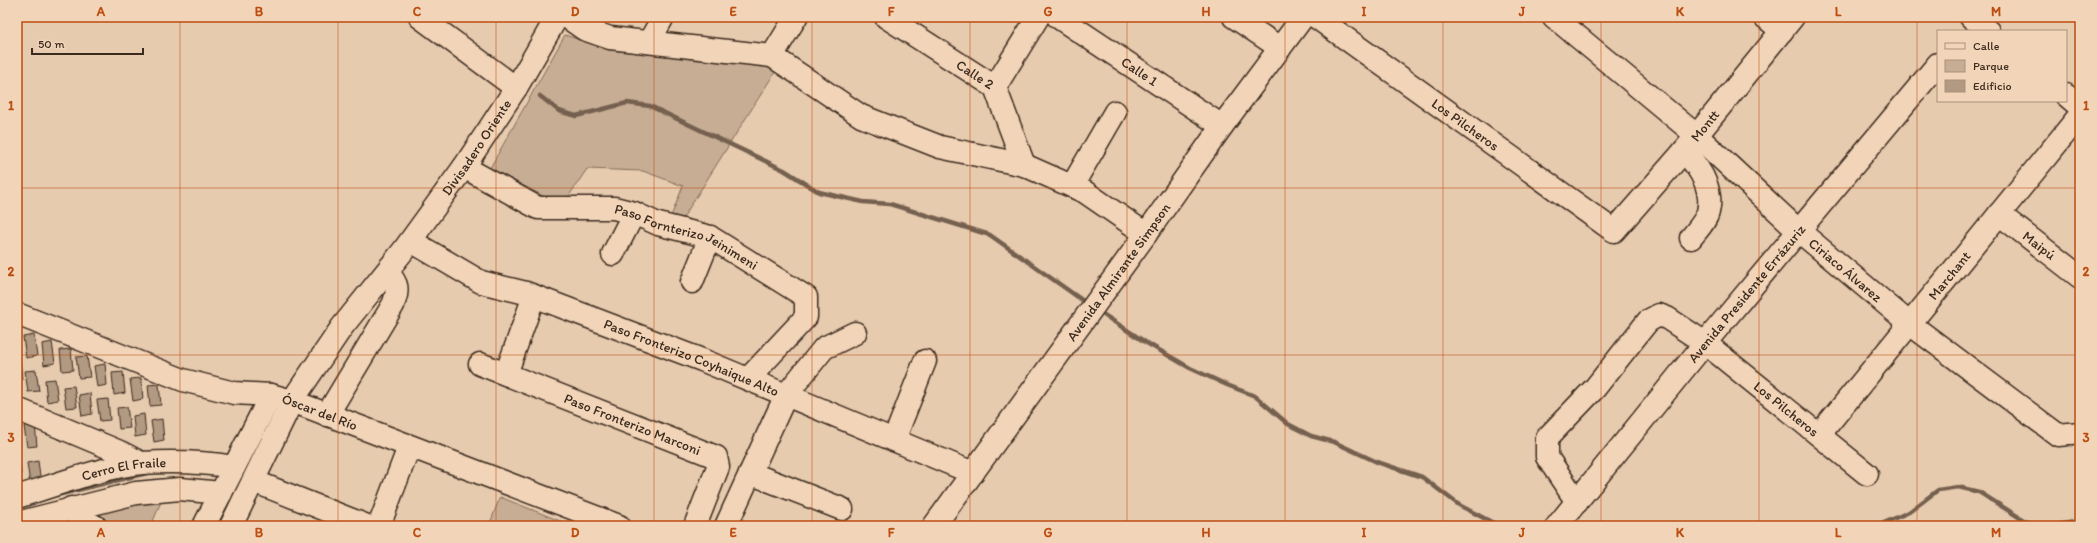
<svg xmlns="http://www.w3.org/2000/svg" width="2097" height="543" viewBox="0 0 2097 543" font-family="Itim,sans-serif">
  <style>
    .green { fill: #c7ad94; stroke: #816c59 }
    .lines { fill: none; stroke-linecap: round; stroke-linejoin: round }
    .stream { stroke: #75614f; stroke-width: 4.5 }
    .building { fill: #b19982; stroke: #3b2a1e }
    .minor-casing { stroke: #3b2a1e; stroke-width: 25 }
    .minor { stroke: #f2d5b8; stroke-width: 22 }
    .grid { fill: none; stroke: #bd4d10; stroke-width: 1; stroke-opacity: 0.55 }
    .labels { text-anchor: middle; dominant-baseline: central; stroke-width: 3; stroke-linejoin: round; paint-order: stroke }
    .street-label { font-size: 14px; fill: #3b2a1e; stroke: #f2d5b8 }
    .neatline { fill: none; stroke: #bd4d10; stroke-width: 1.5 }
    .grid-label { font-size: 13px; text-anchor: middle; font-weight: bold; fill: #bd4d10 }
  </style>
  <rect width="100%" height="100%" fill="#e7cbaf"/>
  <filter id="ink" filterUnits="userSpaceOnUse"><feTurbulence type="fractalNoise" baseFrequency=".025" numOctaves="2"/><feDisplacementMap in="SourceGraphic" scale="8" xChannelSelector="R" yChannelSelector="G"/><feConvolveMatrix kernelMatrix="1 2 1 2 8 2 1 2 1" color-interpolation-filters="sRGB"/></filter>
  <g filter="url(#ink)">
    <g class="green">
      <polygon points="565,35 610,50 765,66 775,72 681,221 670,219 683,186 643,171 587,169 568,197 547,198 490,168"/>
      <polygon points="163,497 151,526 112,526 90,517 88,513"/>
      <polygon points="500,497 573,526 489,526"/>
    </g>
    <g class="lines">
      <g class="stream">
        <polyline points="540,96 559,111 576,116 627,103 650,106 784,170 819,192 863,202 890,204 990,235 1082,300"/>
        <polyline points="1104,315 1145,342 1190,368 1227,385 1255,396 1288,424 1311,436 1334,442 1377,462 1422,477 1459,505 1499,526"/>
        <polyline points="57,495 147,473"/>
        <polyline points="1877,526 1909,512 1938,490 1958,487 1979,492 2033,526"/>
        <polyline points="2050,526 2080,521"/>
      </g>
    </g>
    <g class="building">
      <polygon points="34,335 37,356 26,358 23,337"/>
      <polygon points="52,342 55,363 44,365 42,344"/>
      <polygon points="71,349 73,370 62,371 60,350"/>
      <polygon points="87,356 90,377 79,378 76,357"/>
      <polygon points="20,359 22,380 17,381 17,360"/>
      <polygon points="105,364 107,385 97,387 94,366"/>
      <polygon points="36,370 39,391 28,392 25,371"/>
      <polygon points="123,372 125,393 114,395 112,373"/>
      <polygon points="141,378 143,399 133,401 130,379"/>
      <polygon points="55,379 58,400 47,402 45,380"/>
      <polygon points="159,384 161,405 150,406 148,385"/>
      <polygon points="74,386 77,407 66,408 63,387"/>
      <polygon points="90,393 92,414 82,416 79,395"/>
      <polygon points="108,399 110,420 100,421 97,400"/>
      <polygon points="127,407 130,428 119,429 117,408"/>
      <polygon points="144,414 146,435 135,437 133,416"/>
      <polygon points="162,419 164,440 154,442 151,421"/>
      <polygon points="17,422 20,443 17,444"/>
      <polygon points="35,424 37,446 27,447 24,426"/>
      <polygon points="38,461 41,483 30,484 27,463"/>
      <polygon points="17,464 20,464 22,485 17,485"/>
    </g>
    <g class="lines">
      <defs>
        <g id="minor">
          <polyline points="420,17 516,88"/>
          <polyline points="567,17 584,29 610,38 772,56 861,116 940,147 1024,165 1085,192 1146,234"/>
          <path id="s1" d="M886 17 995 87 1024 165"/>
          <path id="s2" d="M1058 17 1222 126"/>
          <polyline points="1234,17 1280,48"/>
          <path id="s3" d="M1316 17 1614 231 1684 151 1793 17"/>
          <path id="s4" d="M1554 17 1696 135 1799 231 1910 324 2058 435 2080 433"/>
          <polyline points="1765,17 1782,31"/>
          <polyline points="1971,17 1988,31"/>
          <polyline points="649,42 663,17"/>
          <polyline points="772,56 796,17"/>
          <polyline points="995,87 1038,17"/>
          <polyline points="2066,95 2080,107"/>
          <path d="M1684 151C1698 166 1714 189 1708 212 1706 221 1697 230 1691 238"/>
          <path id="s5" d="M464 167 538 208H614L634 213 658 224 710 237 806 297V317L748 379"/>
          <polyline points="1072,186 1115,112"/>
          <path id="s6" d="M1999 214 2080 277"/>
          <path id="s7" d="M411 241 481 282 526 293 702 360 973 473"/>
          <polyline points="613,254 634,213"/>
          <polyline points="692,282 710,237"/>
          <path id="s8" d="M17 314 183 380 234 393 271 395 292 401 619 526"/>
          <path id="s9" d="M480 364 716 457 718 467 695 526"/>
          <polyline points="506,374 534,296"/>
          <polyline points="17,409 122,453 141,463"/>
          <path d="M327 415 393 305C399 290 398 283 387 272"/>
          <path id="s10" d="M1819 435 2080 115"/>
          <polyline points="894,440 925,361"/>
          <polyline points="750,473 842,509"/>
          <polyline points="253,481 367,526"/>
          <path id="s11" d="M17 497C56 485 102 467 142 463 174 461 203 462 234 467"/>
          <path id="s12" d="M1577 502 1547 457V438L1595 388 1648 321 1659 315 1667 318 1705 343 1867 474"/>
          <polyline points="71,508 81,520 95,526"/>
          <polyline points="17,523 136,493 180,489 221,493"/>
          <polyline points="204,526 271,395"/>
          <path id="s13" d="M231 526 292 401 342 327 403 251 464 167 516 88 557 17"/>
          <polyline points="379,526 409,447"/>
          <polyline points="726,526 786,395 824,348 855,333"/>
          <path id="s14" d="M934 526 1146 234 1222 126 1303 17"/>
          <path id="s15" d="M1557 526 1705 343 1938 64"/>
        </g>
      </defs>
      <use href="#minor" class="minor-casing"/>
      <use href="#minor" class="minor"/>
    </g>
  </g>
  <path class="grid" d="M180 17V526M338 17V526M496 17V526M654 17V526M812 17V526M970 17V526M1127 17V526M1285 17V526M1443 17V526M1601 17V526M1759 17V526M1917 17V526M17 188H2080M17 355H2080"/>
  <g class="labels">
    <g class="street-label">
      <text stroke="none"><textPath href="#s2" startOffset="98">Calle 1</textPath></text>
      <text stroke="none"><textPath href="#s1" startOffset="106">Calle 2</textPath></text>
      <text stroke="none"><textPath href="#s3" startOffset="184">Los Pilcheros</textPath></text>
      <text stroke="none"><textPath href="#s3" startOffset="506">Montt</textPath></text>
      <text stroke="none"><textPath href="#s13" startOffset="453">Divisadero Oriente</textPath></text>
      <text stroke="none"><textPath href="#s5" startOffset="239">Paso Fornterizo Jeinimeni</textPath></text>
      <text stroke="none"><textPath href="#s6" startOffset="51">Maipú</textPath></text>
      <text stroke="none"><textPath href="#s4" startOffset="386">Ciriaco Álvarez</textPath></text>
      <text stroke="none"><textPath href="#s14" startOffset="314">Avenida Almirante Simpson</textPath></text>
      <text stroke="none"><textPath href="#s10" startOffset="206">Marchant</textPath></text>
      <text stroke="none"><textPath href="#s15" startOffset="300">Avenida Presidente Errázuriz</textPath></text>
      <text stroke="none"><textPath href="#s7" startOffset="305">Paso Fronterizo Coyhaique Alto</textPath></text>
      <text stroke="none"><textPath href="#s12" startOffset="399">Los Pilcheros</textPath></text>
      <text stroke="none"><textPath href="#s8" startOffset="320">Óscar del Río</textPath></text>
      <text stroke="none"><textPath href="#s9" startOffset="164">Paso Fronterizo Marconi</textPath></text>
      <text stroke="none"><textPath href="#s11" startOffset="111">Cerro El Fraile</textPath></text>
    </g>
  </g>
  <rect width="2097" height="543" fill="none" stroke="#f2d5b8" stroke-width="44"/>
  <rect x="1937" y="30" width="130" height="72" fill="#f2d5b8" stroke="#a9917a"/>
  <rect x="1945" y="43" width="20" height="6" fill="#f2d5b8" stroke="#a9917a"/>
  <text x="1973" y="50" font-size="12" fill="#3b2a1e">Calle</text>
  <rect x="1945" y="60" width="20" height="12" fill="#c7ad94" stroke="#a9917a"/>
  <text x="1973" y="70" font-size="12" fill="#3b2a1e">Parque</text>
  <rect x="1945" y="80" width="20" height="12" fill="#b19982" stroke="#a9917a"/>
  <text x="1973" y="90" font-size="12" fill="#3b2a1e">Edificio</text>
  <path d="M32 48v6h111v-6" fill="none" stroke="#3b2a1e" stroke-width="2"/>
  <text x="38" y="48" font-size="12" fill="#3b2a1e" stroke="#f2d5b8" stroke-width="3" paint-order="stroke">50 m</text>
  <rect x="22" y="22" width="2053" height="499" class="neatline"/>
  <g class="grid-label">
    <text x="101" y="16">A</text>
    <text x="259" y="16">B</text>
    <text x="417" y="16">C</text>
    <text x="575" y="16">D</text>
    <text x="733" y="16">E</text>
    <text x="891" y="16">F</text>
    <text x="1048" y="16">G</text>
    <text x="1206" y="16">H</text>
    <text x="1364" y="16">I</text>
    <text x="1522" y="16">J</text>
    <text x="1680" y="16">K</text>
    <text x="1838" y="16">L</text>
    <text x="1996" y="16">M</text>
    <text x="11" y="110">1</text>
    <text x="2086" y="110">1</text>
    <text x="11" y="276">2</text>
    <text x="2086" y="276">2</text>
    <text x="11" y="442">3</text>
    <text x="2086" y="442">3</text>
    <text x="101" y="537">A</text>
    <text x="259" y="537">B</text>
    <text x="417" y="537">C</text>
    <text x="575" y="537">D</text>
    <text x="733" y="537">E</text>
    <text x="891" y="537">F</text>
    <text x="1048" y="537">G</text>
    <text x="1206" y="537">H</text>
    <text x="1364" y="537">I</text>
    <text x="1522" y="537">J</text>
    <text x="1680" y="537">K</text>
    <text x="1838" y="537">L</text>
    <text x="1996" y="537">M</text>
  </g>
</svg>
